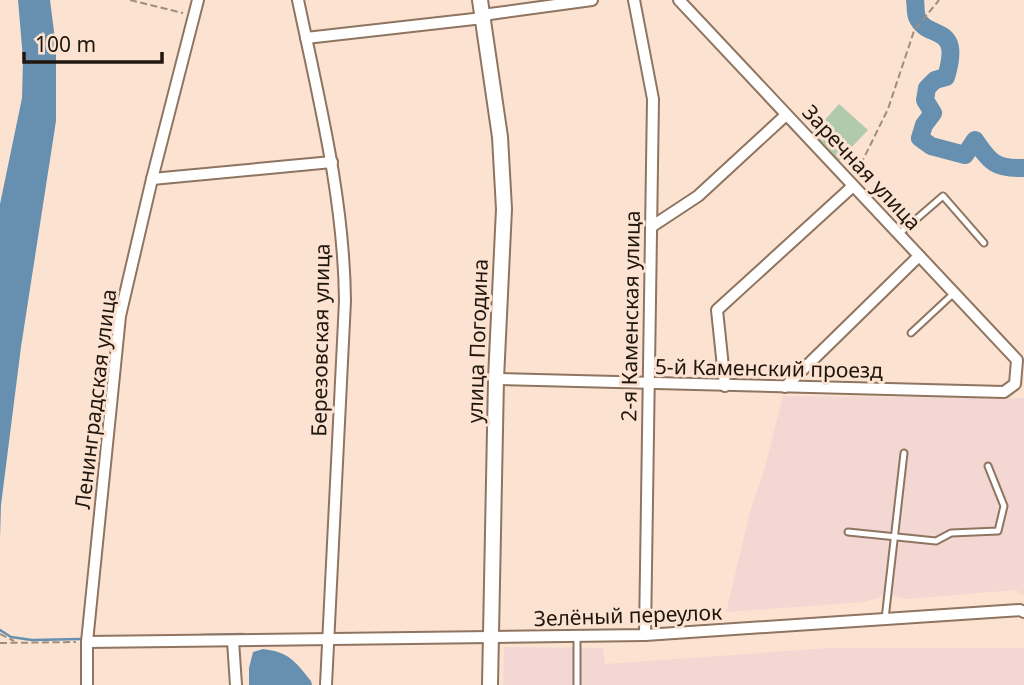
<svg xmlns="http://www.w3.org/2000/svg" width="1024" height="685" viewBox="0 0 1024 685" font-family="'Noto Sans',sans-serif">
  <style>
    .industrial { fill: #f2d7d3 }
    .green { fill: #b2caac }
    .water { fill: #6790b0 }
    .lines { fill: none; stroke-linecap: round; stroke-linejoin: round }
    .stream { stroke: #6790b0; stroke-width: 2.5 }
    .river { stroke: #6790b0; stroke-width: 18 }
    .service-casing { stroke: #8f7460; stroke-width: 9 }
    .minor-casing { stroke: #8f7460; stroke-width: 14 }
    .tertiary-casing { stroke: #8f7460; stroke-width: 18 }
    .path { stroke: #a08d7f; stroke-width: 2; stroke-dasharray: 7 3.5; stroke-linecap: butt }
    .service { stroke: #fff; stroke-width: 5 }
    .minor { stroke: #fff; stroke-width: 10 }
    .tertiary { stroke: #fff; stroke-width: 14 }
    .labels { text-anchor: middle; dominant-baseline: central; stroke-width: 6; stroke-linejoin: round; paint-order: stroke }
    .street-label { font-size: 21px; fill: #20160e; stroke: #fce3d1 }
  </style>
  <rect width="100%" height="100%" fill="#fce3d1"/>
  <g class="industrial">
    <polygon points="783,396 1024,398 1024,596 1016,590 906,599 888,595 864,602 726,612 751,508 764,471"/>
    <polygon points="504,647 603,648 605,664 829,648 1024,648 1024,685 503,685"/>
  </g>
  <g class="green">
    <polygon points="839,104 868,130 850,149 822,123"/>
    <polygon points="820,124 848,151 839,161 811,134"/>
  </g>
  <g class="water">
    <polygon points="18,0 50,0 56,47 56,121 21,347 1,505 0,539 0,204 22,98 23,59"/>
    <path d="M263 649C289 652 295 661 311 681L312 685H249V668L253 652Z"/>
  </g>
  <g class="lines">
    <g class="stream">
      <polyline points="0,630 11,637 32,640 81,639"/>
      <polyline points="201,635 243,634"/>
    </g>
    <path class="river" d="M915 0C916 5 915 12 917 17 927 41 963 22 946 77L935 80 927 88 925 100 933 113 924 125 920 138 931 146 965 155 975 140C990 162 995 169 1024 168"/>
    <defs>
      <g id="service">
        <polyline points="899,234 943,196 984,243"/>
        <polyline points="911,333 954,293"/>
        <polyline points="848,532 936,541 951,533 998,531 1004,506 988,466"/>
        <polyline points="885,619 904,453"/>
        <polyline points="577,637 577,685"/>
      </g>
      <g id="minor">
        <path d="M298 0C319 100 344 199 345 301L326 685"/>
        <polyline points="634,0 653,99 645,635"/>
        <polyline points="306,38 483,18 490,14 592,0"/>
        <polyline points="152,179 332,162"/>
        <polyline points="651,227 698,196 786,115"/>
        <polyline points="496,379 1004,392 1015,384 1017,360 679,0"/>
        <polyline points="725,386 717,310 853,186"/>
        <polyline points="785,387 919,256"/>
        <polyline points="233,641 236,685"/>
        <polyline points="87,642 645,635 1020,610 1024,612"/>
        <polyline points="87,685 87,642 120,316 152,179 198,0"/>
      </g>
      <polyline id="tertiary" points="480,0 500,137 504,209 496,379 490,685"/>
    </defs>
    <use href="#service" class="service-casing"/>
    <use href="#minor" class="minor-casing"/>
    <use href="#tertiary" class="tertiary-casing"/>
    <g class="path">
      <polyline points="130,0 183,13"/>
      <polyline points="856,174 888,109 914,31 939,0"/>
      <polyline points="0,634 14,641"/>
      <polyline points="0,643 76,642"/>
    </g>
    <use href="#service" class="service"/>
    <use href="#minor" class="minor"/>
    <use href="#tertiary" class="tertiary"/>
  </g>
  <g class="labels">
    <g class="street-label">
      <text transform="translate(862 167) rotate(47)">Заречная улица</text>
      <text transform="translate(630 316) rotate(-89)">2-я Каменская улица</text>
      <text transform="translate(320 340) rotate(-89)">Березовская улица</text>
      <text transform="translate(477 341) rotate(-88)">улица Погодина</text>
      <text transform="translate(769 368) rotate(1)">5-й Каменский проезд</text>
      <text transform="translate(95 399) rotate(-83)">Ленинградская улица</text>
      <text transform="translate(628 615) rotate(-2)">Зелёный переулок</text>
    </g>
  </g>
  <path d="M24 52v10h138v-10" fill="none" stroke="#20160e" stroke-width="3.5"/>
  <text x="35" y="52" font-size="21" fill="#20160e" stroke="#fce3d1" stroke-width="5" paint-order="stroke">100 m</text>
</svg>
